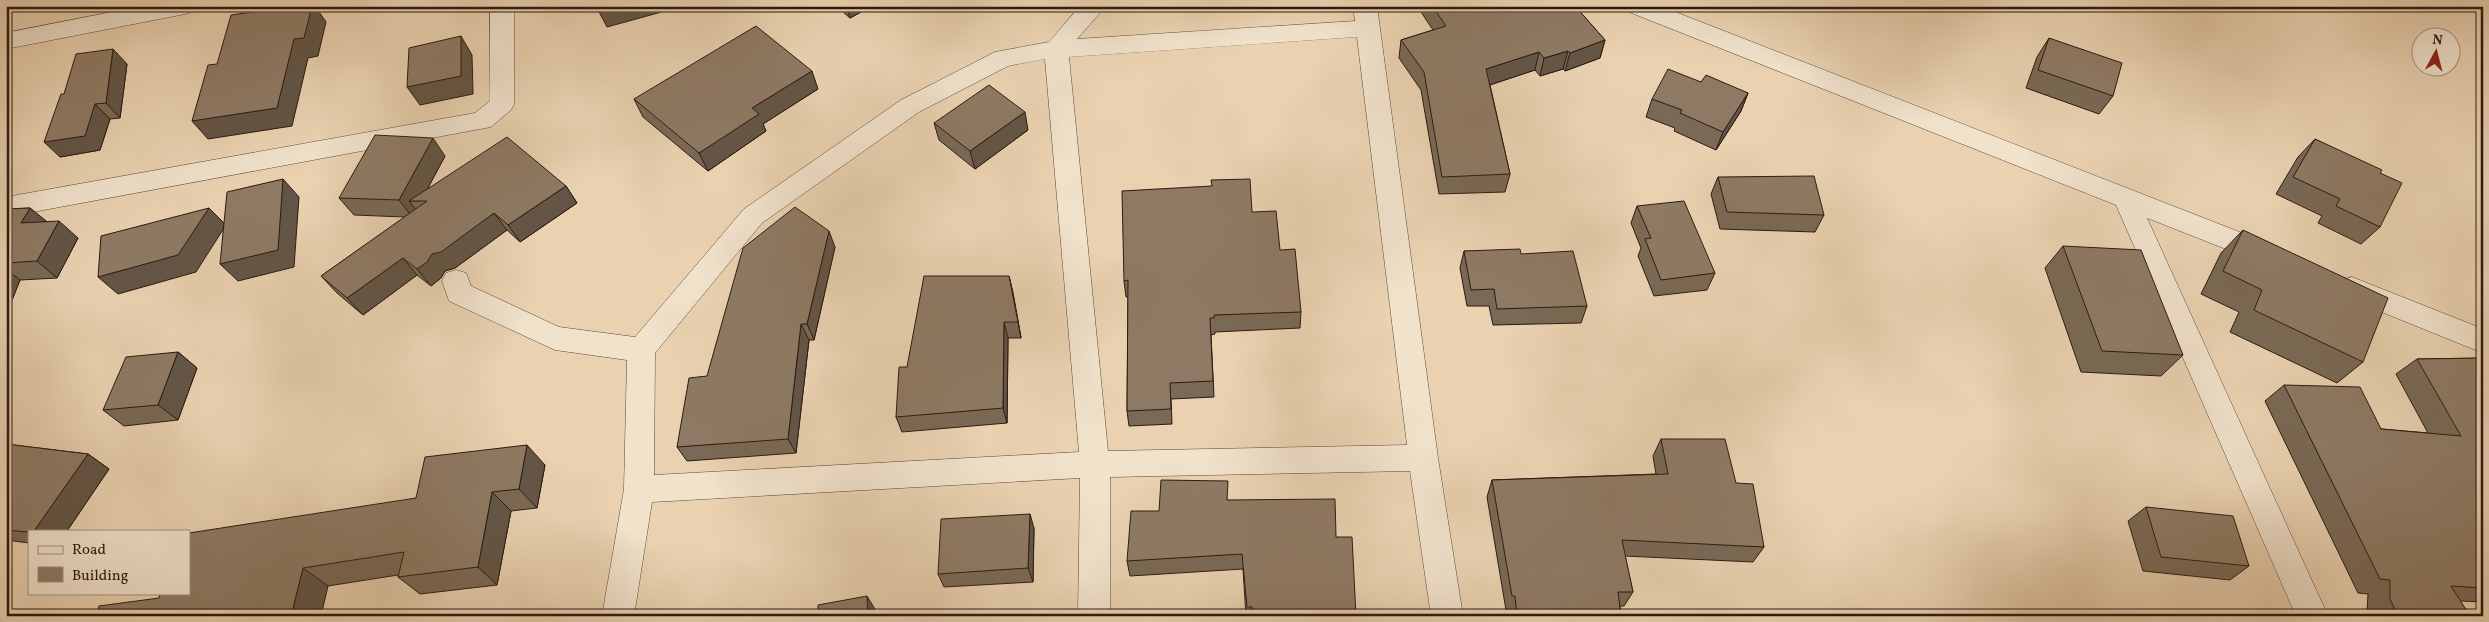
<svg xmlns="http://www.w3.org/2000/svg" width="2489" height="622" viewBox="0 0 2489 622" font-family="Vollkorn,serif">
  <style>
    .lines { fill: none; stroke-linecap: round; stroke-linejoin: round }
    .minor-casing { stroke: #5a4839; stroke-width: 1 }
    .minor { fill: #f1e2cc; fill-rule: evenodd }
    .wall { fill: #7a6956; stroke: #2a1a11 }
    .shaded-wall { fill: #635546; stroke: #2a1a11 }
    .building { fill: #8e7a64; stroke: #2a1a11 }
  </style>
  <rect width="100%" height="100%" fill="#ead2b1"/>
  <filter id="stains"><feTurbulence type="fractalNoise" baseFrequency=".004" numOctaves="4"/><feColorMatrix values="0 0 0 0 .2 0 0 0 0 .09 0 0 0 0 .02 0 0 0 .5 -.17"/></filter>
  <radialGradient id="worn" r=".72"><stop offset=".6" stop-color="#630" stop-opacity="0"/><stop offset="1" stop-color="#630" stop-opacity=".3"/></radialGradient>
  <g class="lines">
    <defs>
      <g id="minor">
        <polygon points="142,6 196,6 193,12 185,14 6,49 6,33"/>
        <polygon points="490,6 514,6 514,104 511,110 491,127 6,217 6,197 475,113 490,101"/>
        <path d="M1080 6H1106L1077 39 1355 21 1353 6H1377L1438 458 1463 616H1431L1410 471 1110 477V616H1078L1080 478 652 502 634 616H602L624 489 627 360 555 350 449 301 442 281 446 273 456 270 466 273 471 286 559 327 635 337 744 209 901 100 995 52 1049 42ZM1357 37 1407 445 1108 451 1069 57ZM1045 59 1079 452 654 475 655 353 762 223 919 112 1008 66Z"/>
        <polygon points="1626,6 1660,6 2278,247 2282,255 2278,263 2269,266 2147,218 2328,616 2296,616 2116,205 1629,12"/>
        <polygon points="2352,277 2483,329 2483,353 2342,296 2338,288 2342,280"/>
      </g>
    </defs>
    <use href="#minor" class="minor-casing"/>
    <use href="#minor" class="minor"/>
  </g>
  <g class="wall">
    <polygon points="836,6 872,6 850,18"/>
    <polygon points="1417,6 1575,6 1605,40 1600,58 1565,71 1563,69 1540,76 1535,70 1490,85 1510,174 1505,192 1439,194 1421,90 1399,58 1401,40 1433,30"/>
    <polygon points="2049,38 2113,96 2099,114 2026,88 2037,57"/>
    <polygon points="127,64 120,118 110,119 100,150 60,157 64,94"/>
    <polygon points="1701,82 1748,93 1741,111 1716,150 1674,131 1675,128 1646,117 1652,99"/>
    <polygon points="818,89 763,124 766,131 708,171 643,117 634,99"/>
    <polygon points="934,123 1028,130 975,169 939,140"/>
    <polygon points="2315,139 2380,173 2380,227 2361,244 2318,223 2322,216 2276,194 2298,157"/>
    <polygon points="445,156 428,188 566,186 577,203 520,242 507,230 455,268 445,271 441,278 431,286 417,275 363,315 337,293 321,276 405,217 354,215 339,198"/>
    <polygon points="1718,177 1824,215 1815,232 1720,229 1711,194"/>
    <polygon points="1637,206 1715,273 1707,290 1654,296 1638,256 1641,248 1631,223"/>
    <polygon points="30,208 46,222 78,238 57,278 20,280 6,315 6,209"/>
    <polygon points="1252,212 1280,250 1301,312 1300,328 1215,332 1215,334 1211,335 1214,397 1171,399 1172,424 1129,426 1127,411 1128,297 1126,297 1124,281"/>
    <polygon points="2243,230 2363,362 2337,383 2230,332 2239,312 2201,294 2221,253"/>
    <polygon points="2063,246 2183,355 2161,376 2081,372 2045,268"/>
    <polygon points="835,247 814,340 809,340 796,453 687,461 677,447"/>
    <polygon points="1464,251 1521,254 1587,306 1581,323 1493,325 1489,306 1467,306 1460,268"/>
    <polygon points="1009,276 1013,293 1021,338 1008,338 1007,423 902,432 896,417 907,367"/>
    <polygon points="178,352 197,368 178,420 124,426 103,410"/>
    <polygon points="2483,358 2483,602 2460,601 2470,616 2369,616 2367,612 2368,594 2358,593 2265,401 2284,385 2381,429 2428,433 2396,374 2417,359"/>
    <polygon points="1661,439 1736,483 1764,547 1753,562 1625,556 1633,592 1624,606 1620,606 1621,616 1510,616 1509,610 1506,610 1487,497 1492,480 1656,474 1653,456"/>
    <polygon points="6,444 88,454 109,469 67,531 29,531 29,543 6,540"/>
    <polygon points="545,465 537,508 511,511 497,585 420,594 398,577 398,575 328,586 159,598 416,498"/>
    <polygon points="1228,500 1336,537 1356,616 1246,616 1243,569 1130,576 1127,561 1159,511"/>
    <polygon points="2146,507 2249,566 2230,580 2143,571 2128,521"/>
    <polygon points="1034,528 1033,582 944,587 938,574"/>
  </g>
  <g class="shaded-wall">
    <polygon points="6,6 30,6 6,11"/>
    <polygon points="312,6 315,6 326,22 318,56 308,58 292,126 208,139 192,121 294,39"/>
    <polygon points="605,6 675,6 676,8 607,27 597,8"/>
    <polygon points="846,6 872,6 850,18"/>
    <polygon points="461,36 472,55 473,94 420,105 407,87"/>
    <polygon points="1605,40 1600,58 1565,71 1570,53"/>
    <polygon points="113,49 127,64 120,118 106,103"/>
    <polygon points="1568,51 1563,69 1540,76 1544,58"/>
    <polygon points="1539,52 1535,70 1483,87 1486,69"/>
    <polygon points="812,71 818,89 763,124 766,131 708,171 699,153 752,108"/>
    <polygon points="1748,93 1741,111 1716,150 1723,132"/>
    <polygon points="95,104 110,119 100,150 60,157 44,142"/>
    <polygon points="1025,112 1028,130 975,169 970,151"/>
    <polygon points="433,138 445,156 421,201 409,201 416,210 413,218 399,200"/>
    <polygon points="283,179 299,197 294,267 238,281 220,264"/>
    <polygon points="566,186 577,203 520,242 508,225"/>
    <polygon points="30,208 50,224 21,223"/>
    <polygon points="209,208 226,225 196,272 118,294 98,277"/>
    <polygon points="494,213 507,230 455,268 445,271 441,278 431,286 417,269 432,254"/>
    <polygon points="59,221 78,238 57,278 37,261"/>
    <polygon points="829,231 835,247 814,340 807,324"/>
    <polygon points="403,258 417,275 363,315 347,298"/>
    <polygon points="6,269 20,280 6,315"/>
    <polygon points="1009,276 1013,293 1021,338 1018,322"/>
    <polygon points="1004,322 1008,338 1007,423 1003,408"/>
    <polygon points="801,324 809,340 796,453 788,439"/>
    <polygon points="178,352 197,368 178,420 158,405"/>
    <polygon points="527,445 545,465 537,508 519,489"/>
    <polygon points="88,454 109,469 67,531 34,531"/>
    <polygon points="492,492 511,511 497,585 478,567"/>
    <polygon points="1030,514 1034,528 1033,582 1028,568"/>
    <polygon points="303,568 328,586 321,616 291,616"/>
    <polygon points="867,596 876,611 876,616 868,616"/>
  </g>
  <g class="building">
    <polygon points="295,6 312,6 304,38 294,39 277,108 192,121 208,65 217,64 231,15"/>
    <polygon points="597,6 605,6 597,8"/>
    <polygon points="1432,6 1575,6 1605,40 1570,53 1568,51 1544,58 1539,52 1486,69 1510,174 1442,177 1424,72 1401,40 1446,26"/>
    <polygon points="756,26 812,71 752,108 759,114 699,153 634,99"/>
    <polygon points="461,36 461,76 407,87 409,48"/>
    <polygon points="2049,38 2122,63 2113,96 2038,70"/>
    <polygon points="113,49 106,103 95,104 85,136 44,142 61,94 64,94 76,54"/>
    <polygon points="1668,69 1701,82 1706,75 1748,93 1723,132 1680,113 1682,110 1652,99"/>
    <polygon points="989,85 1025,112 970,151 934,123"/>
    <polygon points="375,135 433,138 399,200 339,198"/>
    <polygon points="507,137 566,186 508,225 494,213 441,252 432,254 427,262 417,269 403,258 347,298 321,276 427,201 409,201"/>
    <polygon points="2315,139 2382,170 2380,173 2402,183 2380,227 2336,206 2340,199 2293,177"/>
    <polygon points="1814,176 1824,215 1727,212 1718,177"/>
    <polygon points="283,179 278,250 220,264 227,192"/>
    <polygon points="1250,179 1252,212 1276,211 1280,250 1295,249 1301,312 1214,315 1214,318 1210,318 1213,381 1170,383 1171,409 1127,411 1128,280 1124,281 1122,191 1212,186 1211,180"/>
    <polygon points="1684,201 1715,273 1661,280 1645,239 1651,238 1637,206"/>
    <polygon points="795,207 829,231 807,324 801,324 788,439 677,447 689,378 707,376 743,248"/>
    <polygon points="30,208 21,223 59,221 37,261 6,263 6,209"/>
    <polygon points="209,208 178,255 98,277 101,236"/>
    <polygon points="2243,230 2388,298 2363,362 2254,310 2262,290 2223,271"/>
    <polygon points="2063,246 2141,250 2183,355 2102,351"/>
    <polygon points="1520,249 1521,254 1573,251 1587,306 1497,309 1494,289 1471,290 1464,251"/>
    <polygon points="924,276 1009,276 1018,322 1004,322 1003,408 896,417 899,367 907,367"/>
    <polygon points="178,352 158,405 103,410 126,357"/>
    <polygon points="2483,358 2483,588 2451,586 2470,616 2398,616 2390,599 2390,580 2380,579 2284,385 2360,387 2381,429 2461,436 2417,359"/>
    <polygon points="1661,439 1725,439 1736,483 1753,484 1764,547 1622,540 1633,592 1618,592 1621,616 1517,616 1515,596 1512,596 1492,480 1668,474"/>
    <polygon points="6,444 88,454 34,531 29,531 29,532 6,530"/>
    <polygon points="527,445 519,489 492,492 478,567 398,577 404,552 303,568 291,616 96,616 99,606 159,598 160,593 189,593 189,533 416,498 425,457"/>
    <polygon points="1161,480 1228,481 1227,500 1335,499 1336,537 1352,537 1356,616 1252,616 1252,607 1247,607 1242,554 1127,561 1131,511 1159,511"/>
    <polygon points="2146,507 2233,516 2249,566 2161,557"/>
    <polygon points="1030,514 1028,568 938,574 941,519"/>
    <polygon points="867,596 868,616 818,616 818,605"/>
    <polygon points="1994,612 2076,615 2076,616 1995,616"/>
  </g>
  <rect width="2489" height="622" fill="none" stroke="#ead2b1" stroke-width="25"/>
  <rect x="8" y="8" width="2474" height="607" fill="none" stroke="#2a1a11" stroke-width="2.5"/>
  <rect x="12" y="12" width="2464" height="597" fill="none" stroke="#2a1a11"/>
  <rect x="28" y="530" width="162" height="65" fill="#f1e2cc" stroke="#a19281"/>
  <rect x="38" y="546" width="25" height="8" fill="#f1e2cc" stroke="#a19281"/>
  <text x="72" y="554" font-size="15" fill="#2a1a11">Road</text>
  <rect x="38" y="567" width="25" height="15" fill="#8e7a64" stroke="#a19281"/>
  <text x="72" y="580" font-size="15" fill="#2a1a11">Building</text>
  <g transform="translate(2436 52) rotate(7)"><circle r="24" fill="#f1e2cc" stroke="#a19281"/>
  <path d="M0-4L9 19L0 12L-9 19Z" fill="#8f2418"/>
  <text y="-8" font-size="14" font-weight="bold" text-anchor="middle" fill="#2a1a11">N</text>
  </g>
  <rect width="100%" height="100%" filter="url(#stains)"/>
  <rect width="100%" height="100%" fill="url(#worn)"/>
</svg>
